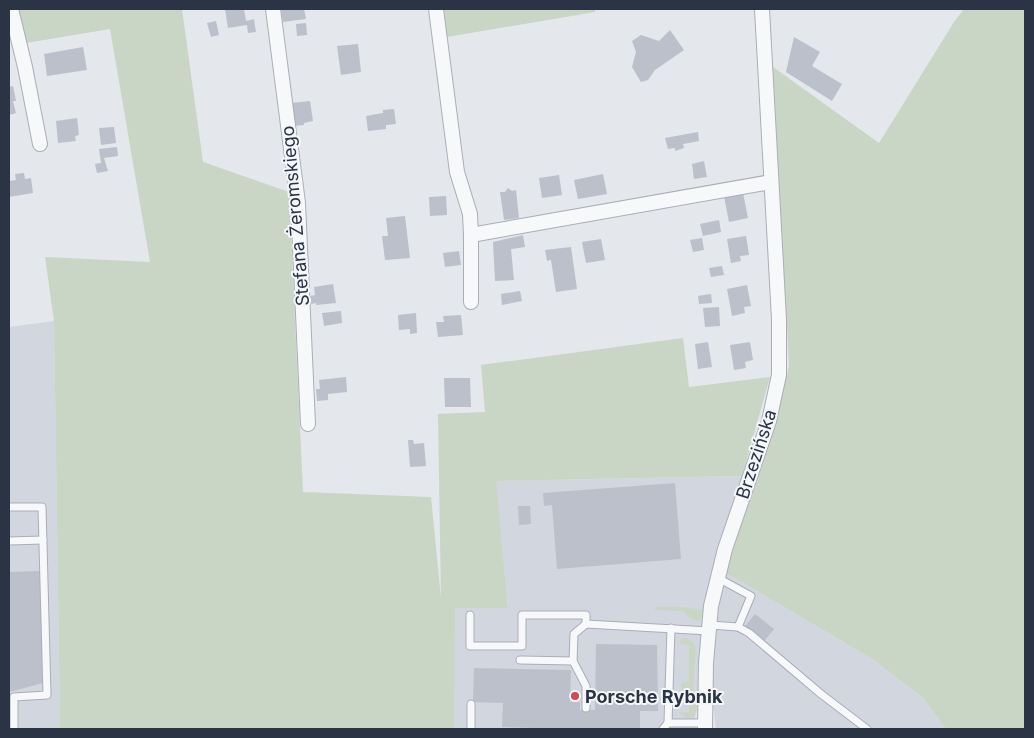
<svg xmlns="http://www.w3.org/2000/svg" width="1034" height="738" viewBox="0 0 1034 738" font-family="Inter,sans-serif">
  <style>
    .built { fill: #d2d6de }
    .green { fill: #c9d6c5 }
    .building { fill: #bbc0ca }
    .lines { fill: none; stroke-linecap: round; stroke-linejoin: round }
    .service-casing { stroke: #a9aeb7; stroke-width: 9 }
    .minor-casing { stroke: #a9aeb7; stroke-width: 16 }
    .service { stroke: #f7f8fa; stroke-width: 7 }
    .minor { stroke: #f7f8fa; stroke-width: 14 }
    .poi-dot { fill: #d1495b; stroke: #f4f6f9; stroke-width: 2 }
    .labels { text-anchor: middle; dominant-baseline: central; stroke-width: 4; stroke-linejoin: round; paint-order: stroke }
    .street-label { font-size: 18px; fill: #2b3445; stroke: #f4f6f9 }
    .poi-label { font-size: 18px; font-weight: bold; fill: #2b3445; stroke: #f4f6f9; text-anchor: start }
  </style>
  <rect width="100%" height="100%" fill="#e4e7ec"/>
  <g class="built">
    <polygon points="54,321 60,729 9,729 9,327"/>
    <polygon points="750,476 706,609 697,708 694,723 695,729 454,729 454,606 508,606 495,481"/>
    <polygon points="725,574 735,578 874,660 923,698 946,729 716,729 711,685 718,604"/>
  </g>
  <g class="green">
    <polygon points="15,9 182,9 203,162 289,192 303,492 431,497 441,598 438,414 485,412 481,365 683,338 689,387 770,377 742,476 496,481 508,608 455,608 454,729 60,729 54,321 45,257 150,262 110,29 26,43"/>
    <polygon points="444,9 595,9 595,12 447,37"/>
    <polygon points="964,9 1025,9 1025,729 946,729 923,698 874,660 735,578 725,574 774,423 789,366 773,67 879,143 954,22"/>
    <path d="M655 607H683L703 610C702 629 690 618 683 611L655 610Z"/>
    <polygon points="686,638 693,642 696,647 693,688 697,708 694,717 686,718 678,712 689,712 689,691 683,690 681,685 683,682 689,681 689,645 679,644 682,639"/>
  </g>
  <g class="building">
    <polygon points="225,9 244,9 246,21 254,19 256,32 248,33 247,25 228,28"/>
    <polygon points="281,9 304,9 306,19 283,22"/>
    <polygon points="216,21 219,35 211,37 207,23"/>
    <polygon points="306,23 307,35 297,36 296,24"/>
    <polygon points="670,30 684,50 655,70 648,80 641,82 632,67 636,52 632,41 641,35 659,41"/>
    <polygon points="794,37 820,52 812,66 842,84 832,101 786,72"/>
    <polygon points="358,44 361,72 341,75 337,46"/>
    <polygon points="83,47 87,70 47,76 44,54"/>
    <polygon points="13,86 16,101 13,101 16,113 9,115 9,87"/>
    <polygon points="310,101 313,121 304,123 304,125 294,126 292,103"/>
    <polygon points="394,109 396,124 386,125 386,129 368,131 366,116 383,113 383,110"/>
    <polygon points="77,118 79,135 75,136 76,141 58,143 56,121"/>
    <polygon points="114,127 116,143 101,145 99,128"/>
    <polygon points="698,132 699,141 683,144 684,148 675,151 675,148 668,149 665,138"/>
    <polygon points="117,147 118,156 104,158 108,171 97,173 95,164 101,163 99,149"/>
    <polygon points="704,161 707,177 694,179 692,164"/>
    <polygon points="24,173 25,179 31,178 33,193 9,197 9,181 16,180 15,174"/>
    <polygon points="603,174 607,194 578,199 574,180"/>
    <polygon points="559,175 562,195 542,198 539,178"/>
    <polygon points="508,188 512,191 516,190 519,218 504,220 500,192 505,192"/>
    <polygon points="743,193 748,218 729,222 724,196"/>
    <polygon points="446,196 447,215 430,216 429,197"/>
    <polygon points="405,216 410,258 385,260 382,236 388,236 386,218"/>
    <polygon points="719,220 721,232 703,236 700,224"/>
    <polygon points="523,235 525,247 511,249 514,280 495,281 493,242"/>
    <polygon points="746,236 749,255 740,256 741,261 731,263 727,239"/>
    <polygon points="702,238 704,250 693,252 690,240"/>
    <polygon points="601,239 605,260 586,263 582,242"/>
    <polygon points="571,247 577,289 556,292 551,260 547,261 545,250"/>
    <polygon points="459,251 461,265 445,267 443,253"/>
    <polygon points="722,266 724,275 711,277 709,268"/>
    <polygon points="333,284 336,303 316,305 316,303 311,304 310,296 315,295 314,287"/>
    <polygon points="747,285 751,306 744,307 745,313 732,316 727,289"/>
    <polygon points="520,291 522,301 502,305 501,294"/>
    <polygon points="711,294 712,303 699,304 698,296"/>
    <polygon points="719,307 720,326 705,327 703,308"/>
    <polygon points="341,311 342,323 324,326 322,313"/>
    <polygon points="416,313 417,333 410,334 410,329 399,330 398,315"/>
    <polygon points="461,315 463,335 438,337 436,322 444,322 443,316"/>
    <polygon points="708,342 712,367 698,369 695,344"/>
    <polygon points="750,342 753,360 745,362 746,368 734,370 730,345"/>
    <polygon points="346,377 347,392 328,394 328,400 317,401 316,389 320,389 319,380"/>
    <polygon points="444,378 470,378 471,407 445,407"/>
    <polygon points="408,440 413,440 414,444 424,443 426,466 410,467"/>
    <polygon points="675,483 681,559 557,569 552,505 544,506 543,493"/>
    <polygon points="518,506 530,506 531,524 519,525"/>
    <polygon points="40,571 43,683 9,692 9,572"/>
    <polygon points="755,614 774,629 761,645 742,630"/>
    <polygon points="596,644 657,645 658,711 640,711 640,729 536,729 536,728 502,727 503,703 473,702 474,668 571,670 570,702 580,702 580,710 595,710"/>
  </g>
  <g class="lines">
    <defs>
      <g id="service">
        <polyline points="9,507 42,507 47,695 14,697 14,729"/>
        <polyline points="9,541 43,540"/>
        <polyline points="470,615 470,646 522,646 522,615 586,615 586,624 709,631"/>
        <polyline points="710,625 738,627 751,596 718,578"/>
        <polyline points="738,627 749,633 821,694 867,729"/>
        <polyline points="520,660 573,661 574,634 586,624"/>
        <polyline points="573,661 586,686 586,708"/>
        <polyline points="668,723 671,628"/>
        <polyline points="471,729 471,704"/>
        <polyline points="663,729 668,723 706,723"/>
      </g>
      <g id="minor">
        <polyline points="11,9 25,67 40,144"/>
        <polyline points="273,9 298,203 308,424"/>
        <polyline points="436,9 457,172 470,214 471,235 471,302"/>
        <polyline points="471,235 771,182"/>
        <polyline points="705,729 706,663 711,606 725,549 769,421 779,375 779,319 762,9"/>
      </g>
    </defs>
    <use href="#service" class="service-casing"/>
    <use href="#minor" class="minor-casing"/>
    <use href="#service" class="service"/>
    <use href="#minor" class="minor"/>
  </g>
  <circle class="poi-dot" cx="575" cy="696" r="5"/>
  <g class="labels">
    <g class="street-label">
      <text transform="translate(295 216) rotate(-95)">Stefana Żeromskiego</text>
      <text transform="translate(756 454) rotate(-72)">Brzezińska</text>
    </g>
    <g class="poi-label">
      <text x="585" y="696">Porsche Rybnik</text>
    </g>
  </g>
  <rect width="1034" height="738" fill="none" stroke="#2b3445" stroke-width="20"/>
</svg>
